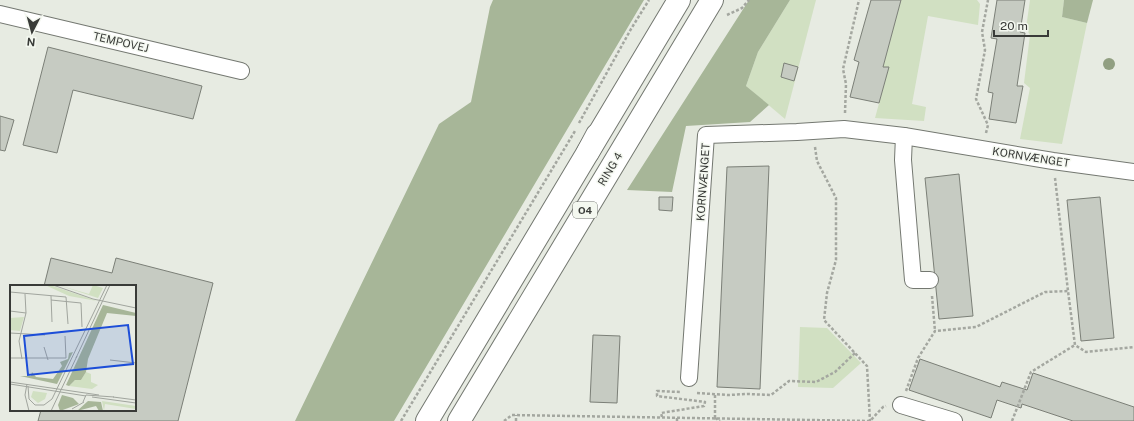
<svg xmlns="http://www.w3.org/2000/svg" width="1134" height="421" viewBox="0 0 1134 421" font-family="'Public Sans',sans-serif">
  <style>
    .green { fill: #d1e0c2 }
    .forest { fill: #a7b698 }
    .building { fill: #c6cbc2; stroke: #7b7f77 }
    .lines { fill: none; stroke-linecap: round; stroke-linejoin: round }
    .minor-casing { stroke: #747871; stroke-width: 18 }
    .primary-casing { stroke: #747871; stroke-width: 24 }
    .motorway-casing { stroke: #747871; stroke-width: 24 }
    .path { stroke: #a4a7a0; stroke-width: 2.5; stroke-dasharray: 3 2; stroke-linecap: butt }
    .minor { stroke: #fff; stroke-width: 16 }
    .primary { stroke: #fff; stroke-width: 22 }
    .motorway { stroke: #fff; stroke-width: 22 }
    .tree { fill: #919f81 }
    .labels { text-anchor: middle; dominant-baseline: central; stroke-width: 3; stroke-linejoin: round; paint-order: stroke }
    .shield { fill: #f4f8f0; stroke: #71746f; stroke-width: 1 }
    .shield-label { font-size: 10px; font-weight: bold; fill: #393b38 }
    .street-label { font-size: 11px; fill: #393b38; stroke: #f4f8f0 }
    .inset-road { fill: none; stroke: #a1a59e; stroke-width: 1 }
    .view { fill: #1d4ed8; fill-opacity: 0.15; stroke: #1d4ed8; stroke-width: 2 }
    .inset-edge { fill: none; stroke: #393b38; stroke-width: 2 }
  </style>
  <rect width="100%" height="100%" fill="#e7ebe2"/>
  <g class="green">
    <polygon points="790,0 816,0 785,119 746,86 758,52"/>
    <polygon points="901,0 977,0 980,4 978,25 928,16 912,104 926,107 924,121 875,118 889,67 883,67"/>
    <polygon points="1030,0 1064,0 1062,17 1087,23 1062,144 1020,139 1030,88 1024,83 1030,35 1026,28"/>
    <polygon points="800,327 827,328 861,363 833,388 798,387"/>
  </g>
  <g class="forest">
    <polygon points="493,0 644,0 394,421 295,421 439,124 471,102 490,7"/>
    <polygon points="749,0 790,0 758,52 746,86 769,105 750,122 686,126 672,192 627,190"/>
    <polygon points="1064,0 1093,0 1087,23 1062,17"/>
  </g>
  <g class="building">
    <polygon points="871,0 901,0 883,67 889,67 879,103 850,97 859,62 854,60"/>
    <polygon points="997,0 1025,0 1020,32 1025,33 1017,86 1023,86 1016,123 989,119 993,93 988,92 997,39 991,38"/>
    <polygon points="48,47 202,86 193,119 73,90 57,153 23,145"/>
    <polygon points="784,63 798,67 794,81 781,77"/>
    <polygon points="0,116 14,120 5,151 0,150"/>
    <polygon points="769,166 760,389 717,387 727,167"/>
    <polygon points="959,174 973,316 939,319 925,178"/>
    <polygon points="659,197 673,197 672,211 659,210"/>
    <polygon points="1100,197 1114,338 1081,341 1067,200"/>
    <polygon points="51,258 112,273 116,258 213,283 178,421 38,421 41,410 135,410 135,286 44,286"/>
    <polygon points="593,335 620,336 617,403 590,402"/>
    <polygon points="920,359 1000,387 1002,382 1027,390 1033,373 1134,407 1134,421 1073,421 1022,404 1021,408 997,400 991,418 909,390"/>
  </g>
  <g class="lines">
    <defs>
      <g id="minor">
        <polyline points="0,14 241,71"/>
        <polyline points="904,136 903,160 913,280 930,280"/>
        <polyline points="689,378 706,135 797,132 844,129 904,136 1053,161 1134,172"/>
        <polyline points="901,405 954,421"/>
      </g>
      <g id="primary">
        <polyline points="427,421 588,152 597,135"/>
        <polyline points="459,421 712,0"/>
      </g>
      <polyline id="motorway" points="588,152 679,0"/>
    </defs>
    <use href="#minor" class="minor-casing"/>
    <use href="#primary" class="primary-casing"/>
    <use href="#motorway" class="motorway-casing"/>
    <g class="path">
      <polyline points="727,15 742,8 749,0"/>
      <polyline points="845,113 846,84 843,69 859,0"/>
      <polyline points="579,123 631,29 649,0"/>
      <polyline points="986,133 988,125 976,99 985,50 982,32 988,0"/>
      <polyline points="815,147 817,161 836,198 836,260 827,293 824,320 867,366 870,421"/>
      <polyline points="1055,178 1068,291 1075,345 1086,352 1134,347"/>
      <polyline points="932,296 935,331"/>
      <polyline points="906,391 918,358 935,331 976,327 1045,292 1068,291"/>
      <polyline points="697,393 728,395 747,394 771,395 789,381 816,382 835,372 855,353"/>
      <polyline points="662,417 661,413 704,406 705,402 657,396 657,391 680,392"/>
      <polyline points="715,418 715,394"/>
      <polyline points="715,418 720,421"/>
      <polyline points="401,421 575,131"/>
      <polyline points="504,421 512,415 870,421 883,407 886,406"/>
      <polyline points="516,421 516,415"/>
      <polyline points="677,421 677,417"/>
      <polyline points="1012,421 1031,372 1075,345"/>
    </g>
    <use href="#minor" class="minor"/>
    <use href="#primary" class="primary"/>
    <use href="#motorway" class="motorway"/>
  </g>
  <circle class="tree" cx="1109" cy="64" r="6"/>
  <g class="labels">
    <rect class="shield" x="573" y="202" width="24" height="16" rx="3"/>
    <g class="shield-label">
      <text x="585" y="210">O4</text>
    </g>
    <g class="street-label">
      <text transform="translate(121 42) rotate(13)">TEMPOVEJ</text>
      <text transform="translate(1031 157) rotate(9)">KORNVÆNGET</text>
      <text transform="translate(610 169) rotate(-59)">RING 4</text>
      <text transform="translate(703 182) rotate(-86)">KORNVÆNGET</text>
    </g>
  </g>
  <g transform="translate(10 285)">
    <rect width="126" height="126" fill="#e7ebe2"/>
    <path d="M35 0H40L87 16 59 11ZM48 0 79 9 83 0 93 3 88 13ZM14 32 10 46 0 45V33ZM76 87 81 89V97L88 100 82 104 59 101 65 95H71ZM23 106 37 108 35 114 28 118 21 112ZM92 116 126 121V124L95 119 94 126Z" fill="#d1e0c2"/>
    <path d="M93 20 126 28V31L97 28 78 74 76 87 71 95H65L59 101 56 100ZM63 67 47 99 10 91H21L22 87 26 92 43 94 52 81 50 77 58 74 59 68ZM52 110 63 113 69 119 50 126 48 120ZM78 116 91 117 93 126H89L86 121 67 126Z" fill="#a7b698"/>
    <path class="inset-road" d="M43 0 83 14 126 23M0 7 56 12 58 39M41 11 42 37M41 15 71 18 72 42M0 26 16 28M0 48 35 50M34 62 38 75M0 73H56L55 51M66 73 100 0M12 74 9 56 16 28 15 9M100 75 126 78M0 97 89 110M0 99 76 111M17 99 15 110 19 126M18 101 19 114 25 120H34L42 114 97 0M82 112 126 118M103 112 126 115M73 117 76 110 104 112M62 124 74 117M41 126 67 71"/>
    <path class="view" d="M118 40 123 79 18 90 14 51Z"/>
    <rect width="126" height="126" class="inset-edge"/>
  </g>
  <g transform="translate(32 32) rotate(186)" stroke="#f4f8f0" stroke-width="3" paint-order="stroke">
  <path d="M0-3L7 15L0 10L-7 15Z" fill="#393b38"/>
  <text y="-6" font-size="11" font-weight="bold" text-anchor="middle" fill="#393b38">N</text>
  </g>
  <path d="M994 30v6h54v-6" fill="none" stroke="#393b38" stroke-width="2"/>
  <text x="1000" y="30" font-size="12" fill="#393b38" stroke="#f4f8f0" stroke-width="3" paint-order="stroke">20 m</text>
</svg>
